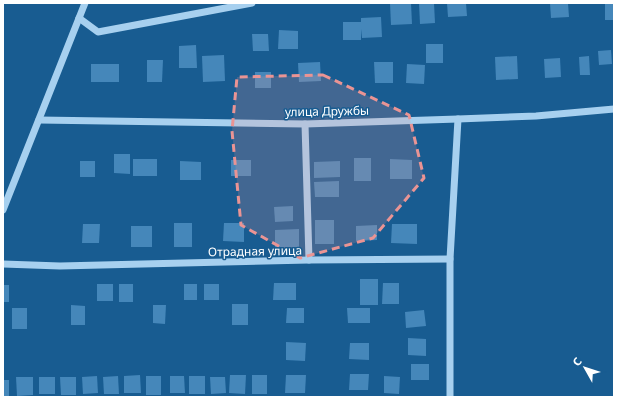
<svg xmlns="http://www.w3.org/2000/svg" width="617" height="400" viewBox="0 0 617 400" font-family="'Noto Sans',sans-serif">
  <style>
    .building { fill: #4587ba }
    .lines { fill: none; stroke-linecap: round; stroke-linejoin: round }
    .minor { stroke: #a7d0ef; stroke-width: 7 }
    .marked { fill: #ea9494; fill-opacity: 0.2; stroke: #ea9494; stroke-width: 3; stroke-dasharray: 8 5; stroke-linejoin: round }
    .labels { text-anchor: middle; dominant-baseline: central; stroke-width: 3; stroke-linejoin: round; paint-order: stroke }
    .street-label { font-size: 12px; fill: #fff; stroke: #185c91 }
  </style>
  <rect width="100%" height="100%" fill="#185c91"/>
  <g class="building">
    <polygon points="390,3 411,3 412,24 391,25"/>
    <polygon points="419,3 434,3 435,23 420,24"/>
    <polygon points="447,3 466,3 467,16 448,17"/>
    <polygon points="550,3 568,3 569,17 551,18"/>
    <rect x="605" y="3" width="9" height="17"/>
    <polygon points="381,17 382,37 362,38 361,29 361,40 343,40 343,22 361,22 361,18"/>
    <polygon points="279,30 298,31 298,49 278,49"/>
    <polygon points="252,34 268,34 269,51 253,51"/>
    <rect x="426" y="44" width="17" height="19"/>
    <polygon points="196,45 197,68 179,68 179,46"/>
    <polygon points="611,50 612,64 599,65 598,51"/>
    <polygon points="224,55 225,81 203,82 202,56"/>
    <polygon points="517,56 518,79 496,80 495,57"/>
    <polygon points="589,56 590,75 580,75 579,57"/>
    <polygon points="560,58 561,77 545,78 544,59"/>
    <polygon points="147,60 163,60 162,82 147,82"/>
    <polygon points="320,62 321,81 299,82 298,63"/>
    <polygon points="374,62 393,62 393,83 375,83"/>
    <rect x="91" y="64" width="28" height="18"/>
    <polygon points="407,64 425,65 424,84 406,83"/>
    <rect x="255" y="72" width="16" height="16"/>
    <polygon points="114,154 130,154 130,174 114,173"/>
    <rect x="354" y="158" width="17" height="23"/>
    <rect x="133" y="159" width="24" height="17"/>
    <polygon points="390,159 412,160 412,179 390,179"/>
    <rect x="231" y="160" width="20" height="16"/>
    <rect x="80" y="161" width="15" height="16"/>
    <polygon points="180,161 201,162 201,180 180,180"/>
    <polygon points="340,161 340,177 314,178 314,162"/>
    <polygon points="339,181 339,197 315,197 314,182"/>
    <polygon points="293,206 293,221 275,222 274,207"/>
    <rect x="315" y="220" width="19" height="24"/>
    <rect x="174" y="223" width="18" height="24"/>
    <polygon points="224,223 244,223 244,242 223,241"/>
    <polygon points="83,224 100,224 99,243 82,243"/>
    <polygon points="392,224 417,224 417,244 391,243"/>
    <polygon points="377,225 377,240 356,241 356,226"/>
    <rect x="131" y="226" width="21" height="21"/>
    <polygon points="299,229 299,247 275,247 275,230"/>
    <rect x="360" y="279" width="18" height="26"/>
    <polygon points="274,283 296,283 296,300 273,300"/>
    <polygon points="383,283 399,283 399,304 382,304"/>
    <rect x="97" y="284" width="16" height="17"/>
    <rect x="119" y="284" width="14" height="18"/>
    <rect x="184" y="284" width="13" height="16"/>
    <rect x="204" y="284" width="15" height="16"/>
    <rect x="3" y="285" width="6" height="17"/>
    <rect x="232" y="304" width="16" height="21"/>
    <polygon points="71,305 85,306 85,325 71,325"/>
    <polygon points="153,305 166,305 165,324 153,323"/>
    <rect x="12" y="308" width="15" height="21"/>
    <polygon points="287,308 304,308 304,323 286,323"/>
    <polygon points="347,308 370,308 370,323 348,323"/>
    <polygon points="424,310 426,326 406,328 405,312"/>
    <polygon points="408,338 426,339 426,356 408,355"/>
    <polygon points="286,342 306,343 305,361 286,360"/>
    <polygon points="350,343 369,343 369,360 349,359"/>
    <rect x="411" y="364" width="18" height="16"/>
    <polygon points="350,374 369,374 368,390 349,390"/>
    <polygon points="140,375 141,393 124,393 124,376"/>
    <polygon points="230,375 246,375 245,394 229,393"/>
    <rect x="252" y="375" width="15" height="19"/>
    <polygon points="286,375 306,375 305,393 285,393"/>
    <polygon points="97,376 98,393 83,394 82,377"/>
    <polygon points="118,376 119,394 104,394 103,377"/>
    <rect x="146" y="376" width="15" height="19"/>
    <polygon points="170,376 184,376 185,393 170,393"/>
    <rect x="189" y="376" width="16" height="18"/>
    <polygon points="384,376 400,377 399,394 384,393"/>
    <polygon points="16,377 33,377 33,395 17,396"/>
    <rect x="39" y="377" width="16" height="17"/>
    <polygon points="60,377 76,377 76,395 61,395"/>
    <polygon points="210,377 225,377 226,393 211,394"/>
    <rect x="3" y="380" width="6" height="17"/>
  </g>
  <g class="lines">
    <g class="minor">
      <polyline points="79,18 98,32 252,3"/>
      <polyline points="39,120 305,124 458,119 536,116 614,109"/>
      <polyline points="305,124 309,260"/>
      <polyline points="3,210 85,3"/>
      <polyline points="3,264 60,266 309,260 450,259"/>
      <polyline points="450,397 450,259 458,119"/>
    </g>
  </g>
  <path class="marked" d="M323 75 409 115 424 178 373 238 300 258 241 225 232 131 237 77Z"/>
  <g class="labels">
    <g class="street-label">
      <text transform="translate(327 111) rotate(-1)">улица Дружбы</text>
      <text transform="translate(255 251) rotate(-1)">Отрадная улица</text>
    </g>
  </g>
  <rect width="617" height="400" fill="none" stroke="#ffffff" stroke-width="8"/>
  <g transform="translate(585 368) rotate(309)" stroke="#185c91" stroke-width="3" paint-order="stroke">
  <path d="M0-3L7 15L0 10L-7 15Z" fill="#ffffff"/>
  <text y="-6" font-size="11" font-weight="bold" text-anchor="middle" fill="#ffffff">С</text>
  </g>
</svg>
